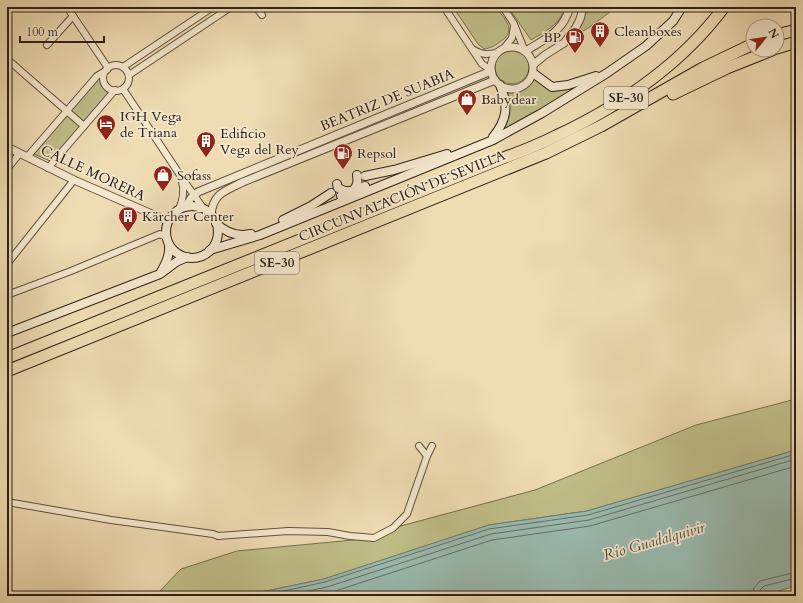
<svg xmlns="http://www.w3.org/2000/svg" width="803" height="603" viewBox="0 0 803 603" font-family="Cardo,serif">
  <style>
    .green { fill: #c0be88; stroke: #766f50 }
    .water { fill: #9abbb0; stroke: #6e7d73 }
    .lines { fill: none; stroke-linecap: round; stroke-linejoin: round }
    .shore { stroke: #646e64; stroke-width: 1 }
    .minor-casing { stroke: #5e4f3f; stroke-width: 8 }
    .tertiary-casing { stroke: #5e4f3f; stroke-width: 9 }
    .secondary-casing { stroke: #2d2018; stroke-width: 10 }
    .motorway-casing { stroke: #2d2018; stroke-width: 13 }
    .minor { stroke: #f5e8ce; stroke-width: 6 }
    .tertiary { stroke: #f5e8ce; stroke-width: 7 }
    .secondary { stroke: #f5e8ce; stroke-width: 8 }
    .motorway { stroke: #efdcb3; stroke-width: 11 }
    .labels { text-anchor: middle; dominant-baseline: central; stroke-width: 3.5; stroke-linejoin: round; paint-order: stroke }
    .shield { fill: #f5e8ce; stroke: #695c4f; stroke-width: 1 }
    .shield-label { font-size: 13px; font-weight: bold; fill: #2d2018 }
    .poi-label { font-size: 14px; fill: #2d2018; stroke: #f5e8ce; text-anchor: start }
    .street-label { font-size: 14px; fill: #2d2018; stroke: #f5e8ce }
    .water-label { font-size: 15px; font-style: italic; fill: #4e4e46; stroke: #f5e8ce }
  </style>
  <rect width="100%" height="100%" fill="#efdcb3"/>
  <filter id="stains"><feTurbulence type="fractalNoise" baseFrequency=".005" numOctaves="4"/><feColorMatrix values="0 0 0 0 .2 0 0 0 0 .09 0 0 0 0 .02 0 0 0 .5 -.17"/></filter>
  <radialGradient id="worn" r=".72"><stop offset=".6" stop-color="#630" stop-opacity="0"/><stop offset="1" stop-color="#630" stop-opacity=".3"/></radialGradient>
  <g class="green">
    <path d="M453 7H496C504 19 518 30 501 41 495 46 491 48 484 49L478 44Z"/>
    <path d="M508 7H564C562 24 544 32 531 40Z"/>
    <polygon points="592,7 614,7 614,9 587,29 573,36 587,11"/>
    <circle cx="512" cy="67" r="17"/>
    <polygon points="99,77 102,87 109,92 83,122 71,111"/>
    <path d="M536 79 552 89 592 80 503 130C510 114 509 109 507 92L520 91Z"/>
    <polygon points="67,115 80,126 50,161 34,154"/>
    <polygon points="796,399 796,450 587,511 489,525 324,579 242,596 155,596 181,569 237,551 374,538 393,528 535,490 696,425"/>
  </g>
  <polygon class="water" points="796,450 796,586 761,596 242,596 324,579 489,525 587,511"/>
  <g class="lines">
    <g class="shore">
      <polyline points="261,596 325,582 489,529 588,515 796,454"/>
      <polyline points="285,596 327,587 491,534 589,520 796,459"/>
      <polyline points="314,596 329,593 492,540 590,526 796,466"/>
      <polyline points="752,596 754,588 760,581 796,572"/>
      <polyline points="758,596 760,590 764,586 796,578"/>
    </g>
    <defs>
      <g id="minor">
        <polyline points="67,7 108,68"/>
        <polyline points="256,7 262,15"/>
        <polyline points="444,7 482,64 491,70"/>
        <polyline points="503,7 514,24 524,49"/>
        <polyline points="47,45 73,16"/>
        <polyline points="504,48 512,38 514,26"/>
        <path d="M474 50C483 55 488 55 498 52"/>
        <polyline points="7,59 84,126"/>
        <circle cx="116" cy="78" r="13"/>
        <polyline points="123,67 213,7"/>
        <polyline points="129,75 231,7"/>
        <polyline points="123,89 182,178 203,208"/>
        <polyline points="27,157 97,76 107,70"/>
        <polyline points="48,168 115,90"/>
        <polyline points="7,169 20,153"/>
        <path d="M179 209C183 200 185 192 182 182"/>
        <polyline points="7,264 74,180"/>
        <polyline points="7,295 71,271 160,234 166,237"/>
        <polyline points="427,456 432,446"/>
        <polyline points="7,502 111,520 213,534 218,536 288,531 328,532 350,536 374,538 393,528 407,514 427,456 419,446"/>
      </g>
      <g id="tertiary">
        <circle cx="512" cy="68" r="21"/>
        <path d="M526 51C546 38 563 32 570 7"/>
        <polyline points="534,64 545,55 564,43 575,29 580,19 583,8"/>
        <polyline points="7,147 74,180 168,221"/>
        <polyline points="186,206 191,198 198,192 491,71"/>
        <path d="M211 215C213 193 225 191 243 182L495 80"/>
      </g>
      <g id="secondary">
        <polyline points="533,73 552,87 568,85 596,76"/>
        <path d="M493 137C507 120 509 106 500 85"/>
        <polyline points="365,176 394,170 447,154"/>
        <polyline points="337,184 338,188 345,191 350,191"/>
        <path d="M352 191C358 186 358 182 357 175"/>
        <polyline points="341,196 365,186"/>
        <circle cx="192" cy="232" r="26"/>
        <polyline points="283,220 311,206 331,193"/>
        <path d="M216 223C226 233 237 237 251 234"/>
        <polyline points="210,250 260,235 493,140 542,113 607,73 646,46 673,21 682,7"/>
        <path d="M161 272C166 263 170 255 169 245"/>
        <polyline points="7,333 160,274 176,262 187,257"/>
      </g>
      <g id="motorway">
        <polyline points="777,35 796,30"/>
        <polyline points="777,48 796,42"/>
        <polyline points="673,94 727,68 772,50"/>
        <path d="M7 358 506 157C523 151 540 144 556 136 620 106 681 65 724 7"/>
        <polyline points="7,371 546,153 601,126 703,68 753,44"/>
      </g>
    </defs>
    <use href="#minor" class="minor-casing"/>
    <use href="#tertiary" class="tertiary-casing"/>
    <use href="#secondary" class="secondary-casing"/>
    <use href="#motorway" class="motorway-casing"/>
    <use href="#minor" class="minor"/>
    <use href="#tertiary" class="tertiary"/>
    <use href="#secondary" class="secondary"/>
    <use href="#motorway" class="motorway"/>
  </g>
  <defs>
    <symbol id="building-pin" viewBox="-11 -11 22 30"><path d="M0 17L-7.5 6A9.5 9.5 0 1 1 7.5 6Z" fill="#8f2418" stroke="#f5e8ce"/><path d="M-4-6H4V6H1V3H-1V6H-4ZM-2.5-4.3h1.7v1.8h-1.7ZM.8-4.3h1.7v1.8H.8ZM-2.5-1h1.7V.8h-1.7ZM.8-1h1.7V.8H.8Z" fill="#fff"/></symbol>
    <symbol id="fuel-pin" viewBox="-11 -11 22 30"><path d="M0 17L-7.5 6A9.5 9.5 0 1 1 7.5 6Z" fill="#8f2418" stroke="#f5e8ce"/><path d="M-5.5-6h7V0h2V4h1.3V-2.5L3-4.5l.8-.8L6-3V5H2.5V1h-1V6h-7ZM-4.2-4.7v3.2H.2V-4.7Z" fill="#fff"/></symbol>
    <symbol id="shop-pin" viewBox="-11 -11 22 30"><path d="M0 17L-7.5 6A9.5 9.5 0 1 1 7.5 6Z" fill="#8f2418" stroke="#f5e8ce"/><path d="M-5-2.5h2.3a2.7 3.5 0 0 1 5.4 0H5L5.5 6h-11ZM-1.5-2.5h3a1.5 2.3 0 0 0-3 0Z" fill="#fff"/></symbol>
    <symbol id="hotel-pin" viewBox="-11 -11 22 30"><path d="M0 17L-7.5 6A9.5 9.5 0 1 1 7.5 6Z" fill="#8f2418" stroke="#f5e8ce"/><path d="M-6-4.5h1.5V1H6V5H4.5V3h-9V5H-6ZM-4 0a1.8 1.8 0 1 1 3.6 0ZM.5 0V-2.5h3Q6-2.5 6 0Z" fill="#fff"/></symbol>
  </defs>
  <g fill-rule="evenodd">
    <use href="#building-pin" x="589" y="20" width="22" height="30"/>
    <use href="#fuel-pin" x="564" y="26" width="22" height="30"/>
    <use href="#shop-pin" x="456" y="88" width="22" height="30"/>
    <use href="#hotel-pin" x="95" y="113" width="22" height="30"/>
    <use href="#building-pin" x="195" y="130" width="22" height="30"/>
    <use href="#fuel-pin" x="332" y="142" width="22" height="30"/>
    <use href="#shop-pin" x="152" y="164" width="22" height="30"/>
    <use href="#building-pin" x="117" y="205" width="22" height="30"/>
  </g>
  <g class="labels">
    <g class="shield">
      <rect x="604" y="87" width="44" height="22" rx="3"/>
      <rect x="255" y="252" width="44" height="22" rx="3"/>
    </g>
    <g class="shield-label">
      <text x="626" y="98">SE-30</text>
      <text x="277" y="263">SE-30</text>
    </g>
    <g class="poi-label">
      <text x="614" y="31">Cleanboxes</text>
      <text x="561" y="37" text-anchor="end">BP</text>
      <text x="481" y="99">Babydear</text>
      <text x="120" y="116">IGH Vega<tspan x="120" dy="16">de Triana</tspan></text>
      <text x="220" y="133">Edificio<tspan x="220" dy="16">Vega del Rey</tspan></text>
      <text x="357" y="153">Repsol</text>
      <text x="177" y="175">Sofass</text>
      <text x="142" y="216">Kärcher Center</text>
    </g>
    <g class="street-label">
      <text transform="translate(387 100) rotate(-22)">BEATRIZ DE SUABIA</text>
      <text transform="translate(93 173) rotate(25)">CALLE MORERA</text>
      <text transform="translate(402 196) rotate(-22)">CIRCUNVALACIÓN DE SEVILLA</text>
    </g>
    <g class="water-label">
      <text transform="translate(654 541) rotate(-16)">Río Guadalquivir</text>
    </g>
  </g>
  <rect width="803" height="603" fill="none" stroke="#efdcb3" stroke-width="24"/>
  <rect x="8" y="8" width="787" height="587" fill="none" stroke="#2d2018" stroke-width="2"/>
  <rect x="12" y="12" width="779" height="579" fill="none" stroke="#2d2018"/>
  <g transform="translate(765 38) rotate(61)"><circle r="19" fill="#f5e8ce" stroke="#a59885"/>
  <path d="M0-3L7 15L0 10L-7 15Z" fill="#8f2418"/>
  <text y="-6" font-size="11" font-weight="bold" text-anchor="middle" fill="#2d2018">N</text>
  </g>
  <path d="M20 36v6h84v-6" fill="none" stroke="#2d2018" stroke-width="2"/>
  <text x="26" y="36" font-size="12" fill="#2d2018" stroke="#f5e8ce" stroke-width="3" paint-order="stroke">100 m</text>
  <rect width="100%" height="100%" filter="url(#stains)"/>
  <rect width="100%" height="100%" fill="url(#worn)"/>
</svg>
